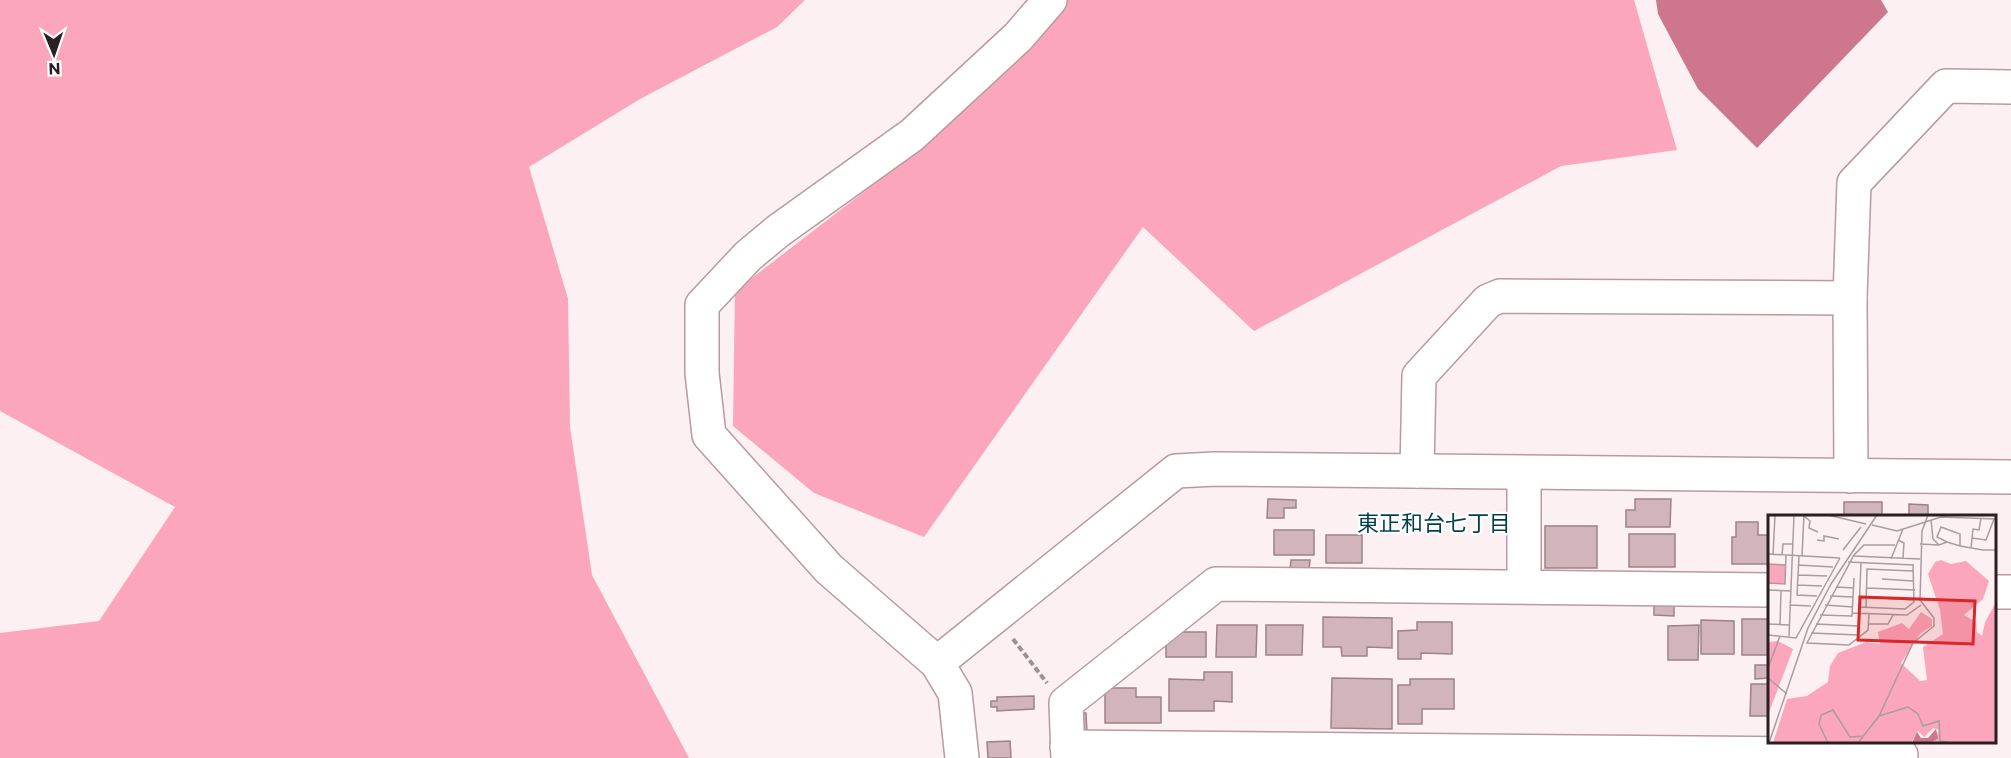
<svg xmlns="http://www.w3.org/2000/svg" width="2011" height="758" viewBox="0 0 2011 758" font-family="Commissioner,'Noto Sans JP',sans-serif">
  <style>
    .green { fill: #fba6bc }
    .water { fill: #ce768e }
    .building { fill: #d1b5bb; stroke: #9d8288; stroke-width: 1.5 }
    .lines { fill: none; stroke-linecap: round; stroke-linejoin: round }
    .street-casing { stroke: #b79ba1; stroke-width: 36 }
    .secondary-casing { stroke: #b79ba1; stroke-width: 36 }
    .path { stroke: #9d9194; stroke-width: 4; stroke-dasharray: 6 3; stroke-linecap: butt }
    .street { stroke: #fff; stroke-width: 33 }
    .secondary { stroke: #fff; stroke-width: 33 }
    .labels { text-anchor: middle; dominant-baseline: central; stroke-width: 4.5; stroke-linejoin: round; paint-order: stroke }
    .neighbourhood-label { font-size: 22px; fill: #003f4a; stroke: #fff }
    .inset-road { fill: none; stroke: #a99c9f; stroke-width: 1.5 }
    .view { fill: #d62828; fill-opacity: 0.15; stroke: #d62828; stroke-width: 3 }
    .inset-edge { fill: none; stroke: #2a1f22; stroke-width: 3 }
  </style>
  <rect width="100%" height="100%" fill="#fdf0f3"/>
  <g class="green">
    <polygon points="0,0 805,0 777,27 640,99 529,167 568,299 570,427 592,575 689,758 0,758 0,633 99,621 175,507 0,411"/>
    <polygon points="1061,0 1634,0 1677,150 1561,166 1254,331 1143,227 924,537 814,493 733,426 735,291 930,141"/>
  </g>
  <polygon class="water" points="1656,0 1881,0 1888,12 1757,148 1698,89 1658,14"/>
  <g class="building">
    <polygon points="1268,499 1296,500 1296,508 1284,508 1284,518 1267,518"/>
    <polygon points="1635,499 1671,499 1670,527 1626,527 1626,510 1635,510"/>
    <rect x="1844" y="502" width="38" height="14"/>
    <polygon points="1909,504 1928,505 1928,516 1909,516"/>
    <polygon points="1736,522 1758,522 1758,535 1770,535 1770,564 1732,564 1732,537 1736,537"/>
    <rect x="1545" y="526" width="52" height="42"/>
    <rect x="1274" y="530" width="40" height="25"/>
    <rect x="1629" y="534" width="46" height="33"/>
    <rect x="1326" y="535" width="36" height="28"/>
    <polygon points="1291,560 1310,560 1309,569 1290,570"/>
    <polygon points="1654,601 1674,601 1674,616 1654,615"/>
    <polygon points="1323,617 1392,618 1392,648 1367,647 1367,656 1342,656 1341,647 1323,647"/>
    <rect x="1742" y="619" width="28" height="36"/>
    <polygon points="1701,620 1734,621 1734,654 1701,654"/>
    <polygon points="1417,622 1452,622 1452,654 1421,653 1421,659 1398,659 1398,631 1417,630"/>
    <polygon points="1217,625 1257,625 1256,657 1216,657"/>
    <polygon points="1266,625 1303,625 1302,655 1266,655"/>
    <polygon points="1699,625 1698,660 1668,660 1668,626"/>
    <rect x="1166" y="632" width="40" height="25"/>
    <polygon points="1755,665 1770,665 1770,678 1755,679"/>
    <polygon points="1204,672 1232,672 1232,702 1214,701 1214,711 1169,711 1169,679 1204,680"/>
    <polygon points="1332,678 1392,679 1392,729 1331,728"/>
    <polygon points="1410,679 1454,679 1454,709 1422,709 1422,724 1398,724 1398,685 1410,685"/>
    <polygon points="1751,684 1770,684 1770,716 1750,716"/>
    <polygon points="1105,688 1136,688 1136,697 1161,697 1161,723 1105,723"/>
    <polygon points="1034,696 1034,709 997,711 997,707 991,707 991,701 997,701 997,697"/>
    <polygon points="1070,713 1086,713 1087,734 1071,734"/>
    <polygon points="1010,741 1011,758 988,758 987,742"/>
  </g>
  <g class="lines">
    <defs>
      <g id="street">
        <polyline points="1417,471 1419,376 1488,301 1500,296 1850,298"/>
        <polyline points="1851,476 1850,298 1854,183 1946,86 2011,87"/>
        <polyline points="1524,586 1524,473"/>
        <polyline points="1994,592 2011,592"/>
        <polyline points="937,663 1176,471 1215,469 2011,477"/>
        <polyline points="1067,747 1901,755"/>
        <polyline points="1068,758 1066,703 1216,584 1770,590"/>
      </g>
      <polyline id="secondary" points="962,758 955,693 937,663 829,569 709,435 702,373 702,305 748,256 778,231 912,135 1018,37 1050,0"/>
    </defs>
    <use href="#street" class="street-casing"/>
    <use href="#secondary" class="secondary-casing"/>
    <polyline class="path" points="1013,639 1047,683"/>
    <use href="#street" class="street"/>
    <use href="#secondary" class="secondary"/>
  </g>
  <g class="labels">
    <g class="neighbourhood-label">
      <text x="1434" y="522">東正和台七丁目</text>
    </g>
  </g>
  <g transform="translate(1768 515)">
    <rect width="228" height="228" fill="#fdf0f3"/>
    <path d="M173 45 183 49 198 46 221 66 215 84 196 100 208 107 209 117 214 121 217 107 228 87V228H166L171 215 165 213 156 222 150 216 143 228H5L19 184 39 181 60 167 62 151 70 138 98 127 112 129 110 117 134 108 141 114 153 97 164 104V111L152 119 133 148 152 166 159 165 155 132 175 119 172 95 160 59 167 47ZM0 50H17V68H0ZM10 126 25 134 0 200V127Z" fill="#fba6bc"/>
    <path d="M168 214 170 223 164 228H144L149 217 153 223H160Z" fill="#ce768e"/>
    <path class="inset-road" d="M60 0 98 9M36 1 42 6 41 13 50 17M163 5 165 24 171 30 179 27M104 10 129 16 173 2 228 4M204 23 218 25 226 4M49 25 56 26V21L71 24M130 25 136 28 135 43M152 29 171 30M192 31V19L173 12 169 22 179 27 192 31 215 35H227M203 33 205 14 211 15 213 3M75 35 93 12M0 39 72 43M5 40 7 0M14 40 15 29H25M31 41 29 80 49 81M34 41 36 0M86 41 152 44M123 44 135 14M80 47 146 50M0 49 18 50M30 50 65 52M30 60 59 61M114 64 145 66M0 68 17 69 18 40M29 70 54 71M68 72 86 73M99 73 147 75M0 75 23 76M62 81 85 82M98 82 146 85M22 90 43 91M57 90 85 92M91 92 137 94 146 87 145 50M98 92 99 54 145 56M84 98 139 100 153 90M101 99 100 115 81 130 39 128 86 40 96 30H127M52 100 84 101 86 63M0 109 21 110M48 109 90 111M100 109H120L125 100M12 110 13 75M43 118 90 120M0 120 28 123 72 43M90 120 93 48M21 121 26 0M0 153 12 121M0 163 19 179M111 201 140 192 150 199 155 211 171 206 172 226 185 228M1 228 40 113 63 69 109 0M60 228 51 209 53 200 65 195 82 222 96 221M90 228 111 201 145 128 166 111V103L152 85 154 16 160 0"/>
    <path class="view" d="M92 82 207 86 205 129 90 125Z"/>
    <rect width="228" height="228" class="inset-edge"/>
  </g>
  <g transform="translate(54 54) rotate(178)" stroke="#ffffff" stroke-width="4.5" paint-order="stroke">
  <path d="M0-4.5L10 22L0 15L-10 22Z" fill="#2a1f22"/>
  <text y="-9" font-size="16" font-weight="bold" text-anchor="middle" fill="#2a1f22">N</text>
  </g>
</svg>
